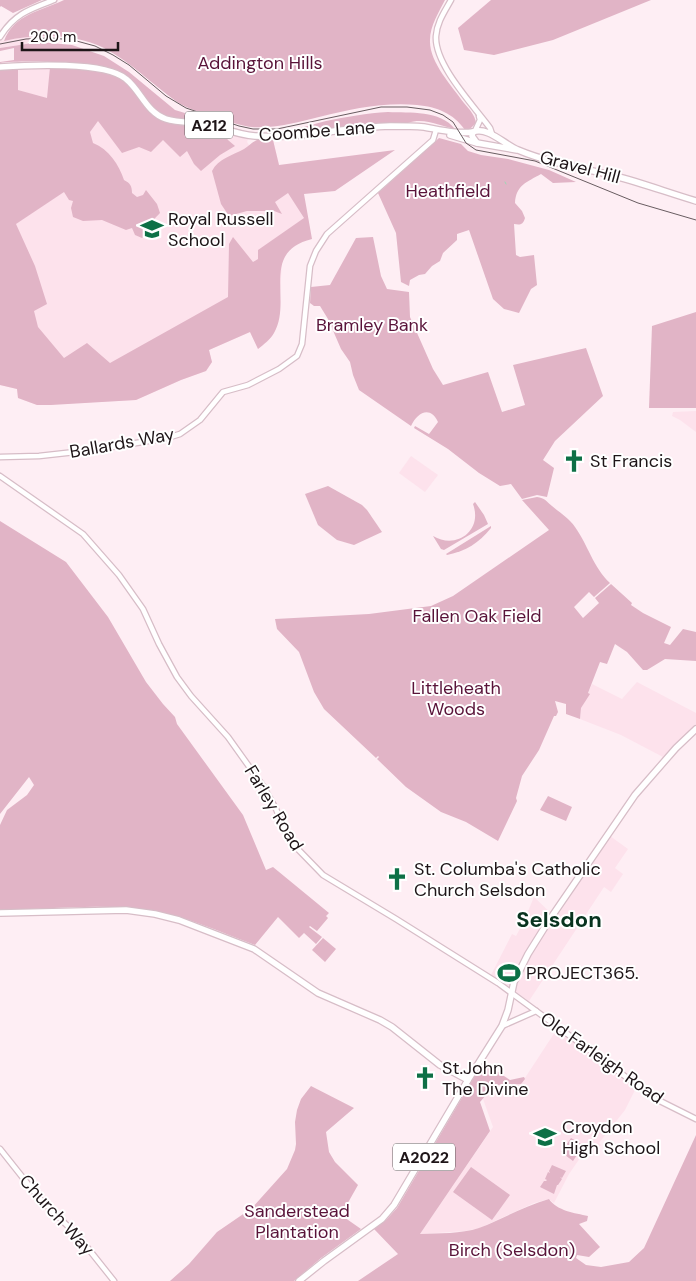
<svg xmlns="http://www.w3.org/2000/svg" width="696" height="1281" viewBox="0 0 696 1281" font-family="'DM Sans',sans-serif">
  <style>
    .built { fill: #fde2ec }
    .green { fill: #e1b4c6 }
    .lines { fill: none; stroke-linecap: round; stroke-linejoin: round }
    .stream { stroke: #9dd8b5; stroke-width: 1 }
    .minor-casing { stroke: #d7bdc7; stroke-width: 7 }
    .major-casing { stroke: #d7bdc7; stroke-width: 8 }
    .minor { stroke: #fff; stroke-width: 4.5 }
    .major { stroke: #fff; stroke-width: 5.5 }
    .tram { stroke: #685c60; stroke-width: 1 }
    .labels { text-anchor: middle; dominant-baseline: central; stroke-width: 4; stroke-linejoin: round; paint-order: stroke }
    .shield { fill: #fff; stroke: #625b5d; stroke-width: 1 }
    .shield-label { font-size: 16px; font-weight: bold; fill: #1e1518 }
    .park-label { font-size: 18px; fill: #591339; stroke: #fff }
    .street-label { font-size: 18px; fill: #1e1518; stroke: #fff }
    .poi-label { font-size: 18px; fill: #1e1518; stroke: #fff; text-anchor: start }
    .district-label { font-size: 22px; font-weight: bold; fill: #08331f; stroke: #fff }
  </style>
  <rect width="100%" height="100%" fill="#feeef4"/>
  <g class="built">
    <polygon points="51,36 51,42 39,42 0,48 0,41 24,37"/>
    <polygon points="50,67 48,99 18,90 18,68"/>
    <polygon points="129,85 143,105 153,113 221,130 248,139 247,142 249,145 258,140 273,140 284,185 304,218 305,240 298,242 287,251 282,262 278,322 275,331 268,341 258,349 250,332 209,350 212,362 206,371 181,380 136,400 37,405 18,398 17,389 0,385 0,207"/>
    <polygon points="696,411 696,432 680,420 672,416 673,412"/>
    <polygon points="411,456 438,475 425,492 399,473"/>
    <polygon points="637,682 696,713 696,724 663,757 621,735 580,719 581,708 589,694 588,693 592,684 622,699"/>
    <polygon points="610,836 628,849 615,868 623,874 611,892 604,887 529,1001 491,975 512,934 516,936 523,923 534,897 556,918"/>
    <polygon points="557,1029 636,1088 625,1110 599,1143 601,1145 593,1152 587,1148 569,1174 554,1203 549,1199 534,1203 480,1228 465,1231 420,1234 493,1127 483,1099 495,1085 521,1084"/>
  </g>
  <g class="green">
    <polygon points="0,0 42,0 13,13 1,6 0,7"/>
    <path d="M64 0H445C439 12 430 26 430 40 429 62 452 86 464 103 469 109 475 115 476 123L470 129 465 130C453 113 437 107 417 105 384 102 351 109 319 117 298 122 275 129 252 127 239 126 188 110 177 102 153 85 131 62 104 48 73 33 37 34 4 41 14 14 41 11 64 0Z"/>
    <polygon points="491,0 651,0 553,40 494,55 464,50 458,28"/>
    <path d="M39 42 72 45 104 56 129 72 175 110 251 133C234 133 219 123 203 121 188 118 171 121 158 112 144 102 138 85 125 75 108 61 23 60 0 63V62L14 60V48L0 51V48Z"/>
    <path d="M50 67C68 67 106 69 122 78 131 84 135 94 141 102 158 125 178 123 203 126V129L222 132 228 140 235 146 220 155 201 171 194 164 187 151 180 157 163 140 151 152 139 147 122 153 98 121 90 132 93 143C109 149 119 165 124 180 130 183 132 186 132 193L137 197 143 195 146 190 157 204 160 213C159 214 154 219 154 220 150 229 153 233 142 238L135 235 132 228 126 230 102 220 83 221 73 217 71 208 73 201 69 200 64 192 16 224 35 266 47 304 34 311 38 327 64 358 87 343 110 363 228 297 229 244 233 237 253 262 258 259V250L304 218 288 193 275 202 282 214 274 211H247L229 216 221 204 212 171C218 159 233 155 244 149 249 146 252 142 257 140 262 140 268 140 273 140L279 165 395 150 335 191 304 194 312 239C259 252 293 300 274 333 270 340 264 344 258 349L250 332 209 350 212 362 206 371 181 380 136 400 51 405H37L18 398 17 389 0 385V69L18 68V90L47 98Z"/>
    <path d="M388 112C410 113 440 110 455 129 440 126 424 117 408 123L321 131 317 127 315 128V131L281 135H254V133C279 135 303 127 326 121 346 117 367 113 388 112Z"/>
    <path d="M439 138 461 144 468 151 481 155 508 159 549 170 576 182 553 183 541 174C527 182 516 185 515 203L522 211 525 218C523 225 520 225 514 224L516 255 520 257 534 255 537 285 531 289 519 313 504 309 493 299 469 230 457 234V240L443 253 440 261 432 266 425 274 419 275 410 280 409 286 401 282 396 233 378 193Z"/>
    <path d="M373 237 381 276 387 289 409 292 410 317 433 369 443 385 488 372 502 412 525 405 513 365 586 348 603 396 555 441 543 460 554 468 547 497 537 495 522 499 511 484 500 486 479 473 448 449 414 428 415 426 429 434 438 422C430 405 417 413 411 426L359 390 353 375 350 362 341 349 328 319 320 306H314L310 303 311 287 330 285 356 238Z"/>
    <polygon points="696,312 696,408 649,408 652,326"/>
    <polygon points="328,486 362,505 367,510 382,532 354,545 337,540 318,525 305,494"/>
    <path d="M537 497C545 498 546 501 552 506 560 513 569 518 575 527 588 545 593 567 610 583L594 597 589 592 574 607 583 618 599 603 595 598 611 584 632 603 631 605 643 613 671 627 664 643 670 645 683 629 696 632V661L665 659 647 670H643L627 652 615 644 607 664 600 662 588 693 590 694 581 708 580 719 566 714V704L555 701 558 712 556 716H554L539 750 522 776 516 798 517 801 498 841 466 822 441 812 406 787 377 759 379 757 378 756 376 758 324 709 314 692 299 652 277 629 275 619 369 614 431 606 453 596 549 530 522 500Z"/>
    <path d="M475 502 484 515 488 524 444 550 441 549 433 536C456 550 483 531 473 504Z"/>
    <path d="M0 521 66 562 108 617 146 682 163 704 175 717 177 724 243 815 266 870 273 867 329 913 326 916 328 918 317 931 310 926 309 927 322 937 316 944 304 933 299 938 278 917 255 945C220 932 186 916 149 910 101 903 49 909 0 910V825L7 810 27 795 34 785 29 777 0 814Z"/>
    <path d="M491 526V528C479 543 466 551 447 555L446 554Z"/>
    <polygon points="548,796 572,807 566,821 540,810"/>
    <polygon points="323,938 336,949 325,962 312,950"/>
    <path d="M483 1062 510 1080 524 1077 525 1079 521 1084 495 1085 480 1102 490 1131 420 1234C439 1233 461 1234 479 1228 503 1219 524 1206 549 1199 557 1211 575 1213 588 1216L587 1221 579 1224 600 1247 589 1257 577 1255 576 1258 586 1265 601 1267 629 1262 644 1248 696 1135V1281H358L398 1254 374 1229 387 1219 397 1208Z"/>
    <polygon points="311,1086 354,1108 326,1132 329,1152 335,1162 358,1185 341,1215 361,1229 321,1258 294,1281 170,1281 189,1264 217,1232 252,1208 287,1169 295,1150 296,1144 295,1122 297,1110 301,1099"/>
    <polygon points="571,1138 583,1145 583,1147 576,1154 577,1155 573,1161 561,1152 565,1146 567,1147 568,1146 567,1144"/>
    <polygon points="552,1165 566,1171 562,1178 560,1177 562,1179 558,1185 557,1185 554,1194 540,1187 544,1181 546,1181 547,1180 545,1179 548,1172 550,1173 549,1171"/>
    <polygon points="471,1167 510,1195 492,1220 453,1192"/>
  </g>
  <g class="lines">
    <polyline class="stream" points="505,182 506,184"/>
    <defs>
      <g id="minor">
        <path d="M451 0C445 11 437 22 436 36 434 64 473 105 490 128L492 134"/>
        <path d="M0 37C14 14 30 9 54 0"/>
        <polyline points="475,131 480,120 479,116"/>
        <polyline points="0,457 39,456 93,450 167,438 180,434 200,420 223,392 248,385 279,369 297,356 302,344 310,266 316,251 327,234 433,140 436,130"/>
        <polyline points="0,476 83,534 119,575 143,609 159,644 177,677 191,696 228,737 263,786 276,809 289,840 323,875 396,919 498,983 656,1099 696,1119"/>
        <polyline points="502,1026 536,1011"/>
        <polyline points="0,1149 39,1198 79,1237 114,1281"/>
      </g>
      <g id="major">
        <path d="M0 67C28 65 105 61 126 79 141 91 146 112 166 119 178 123 194 122 207 124 223 128 238 135 255 136 300 139 345 127 390 126 402 126 413 126 424 127 441 130 456 134 473 132"/>
        <polyline points="450,135 477,143"/>
        <path d="M517 150 477 143 472 136 473 132C487 126 504 144 518 150 549 163 582 168 615 176 642 183 669 193 696 201"/>
        <polyline points="0,913 126,910 155,914 179,920 254,949 318,993 380,1020 392,1027 440,1065 468,1080"/>
        <polyline points="299,1281 324,1261 382,1219 394,1205 468,1080 502,1026 508,1010 514,982 528,954 548,922 635,795 676,748 696,729"/>
      </g>
    </defs>
    <use href="#minor" class="minor-casing"/>
    <use href="#major" class="major-casing"/>
    <use href="#minor" class="minor"/>
    <use href="#major" class="major"/>
    <polyline class="tram" points="0,44 26,39 51,38 73,40 95,46 113,55 129,65 166,96 186,108 239,126 253,129 277,129 381,107 407,107 430,110 443,115 453,122 466,143 476,150 535,161 638,203 696,220"/>
  </g>
  <defs>
    <symbol id="school-bare" viewBox="-9 -9 18 18"><path d="M0-5L7-2L0 1L-7-2ZM-4 1L0 2.5L4 1V4Q0 6-4 4Z" fill="#0d7046" stroke="#fff" stroke-width="2.5" paint-order="stroke"/></symbol>
    <symbol id="church-bare" viewBox="-9 -9 18 18"><path d="M-1.2-6h2.4v3.5h3.3v2.4h-3.3V6h-2.4V-.1h-3.3v-2.4h3.3Z" fill="#0d7046" stroke="#fff" stroke-width="2.5" paint-order="stroke"/></symbol>
    <symbol id="stadium-bare" viewBox="-9 -9 18 18"><path d="M0-5a6.5 5 0 1 0 0 10a6.5 5 0 1 0 0-10ZM-3.5-1.8h7v3.6h-7Z" fill="#0d7046" stroke="#fff" stroke-width="2.5" paint-order="stroke"/></symbol>
  </defs>
  <g fill-rule="evenodd">
    <use href="#school-bare" x="136" y="213" width="32" height="32"/>
    <use href="#church-bare" x="558" y="445" width="32" height="32"/>
    <use href="#church-bare" x="381" y="863" width="32" height="32"/>
    <use href="#stadium-bare" x="493" y="957" width="32" height="32"/>
    <use href="#church-bare" x="409" y="1062" width="32" height="32"/>
    <use href="#school-bare" x="529" y="1121" width="32" height="32"/>
  </g>
  <g class="labels">
    <g class="shield">
      <rect x="185" y="111.5" width="48" height="27" rx="4"/>
      <rect x="393" y="1143.5" width="62" height="27" rx="4"/>
    </g>
    <g class="shield-label">
      <text x="209" y="125">A212</text>
      <text x="424" y="1157">A2022</text>
    </g>
    <g class="park-label">
      <text x="260" y="63">Addington Hills</text>
      <text x="448" y="191">Heathfield</text>
      <text x="372" y="325">Bramley Bank</text>
      <text x="477" y="616">Fallen Oak Field</text>
      <text x="456" y="688">Littleheath<tspan x="456" dy="21">Woods</tspan></text>
      <text x="297" y="1211">Sanderstead<tspan x="297" dy="21">Plantation</tspan></text>
      <text x="512" y="1250">Birch (Selsdon)</text>
    </g>
    <g class="street-label">
      <text transform="translate(317 131) rotate(-4)">Coombe Lane</text>
      <text transform="translate(580 167) rotate(15)">Gravel Hill</text>
      <text transform="translate(122 443) rotate(-10)">Ballards Way</text>
      <text transform="translate(274 808) rotate(59)">Farley Road</text>
      <text transform="translate(602 1058) rotate(35)">Old Farleigh Road</text>
      <text transform="translate(57 1215) rotate(48)">Church Way</text>
    </g>
    <g class="poi-label">
      <text x="168" y="219">Royal Russell<tspan x="168" dy="21">School</tspan></text>
      <text x="590" y="461">St Francis</text>
      <text x="414" y="869">St. Columba's Catholic<tspan x="414" dy="21">Church Selsdon</tspan></text>
      <text x="526" y="973">PROJECT365.</text>
      <text x="442" y="1068">St.John<tspan x="442" dy="21">The Divine</tspan></text>
      <text x="562" y="1127">Croydon<tspan x="562" dy="21">High School</tspan></text>
    </g>
    <g class="district-label">
      <text x="559" y="919">Selsdon</text>
    </g>
  </g>
  <path d="M22 42v8h96v-8" fill="none" stroke="#1e1518" stroke-width="2.5"/>
  <text x="30" y="42" font-size="15" fill="#1e1518" stroke="#ffffff" stroke-width="4" paint-order="stroke">200 m</text>
</svg>
